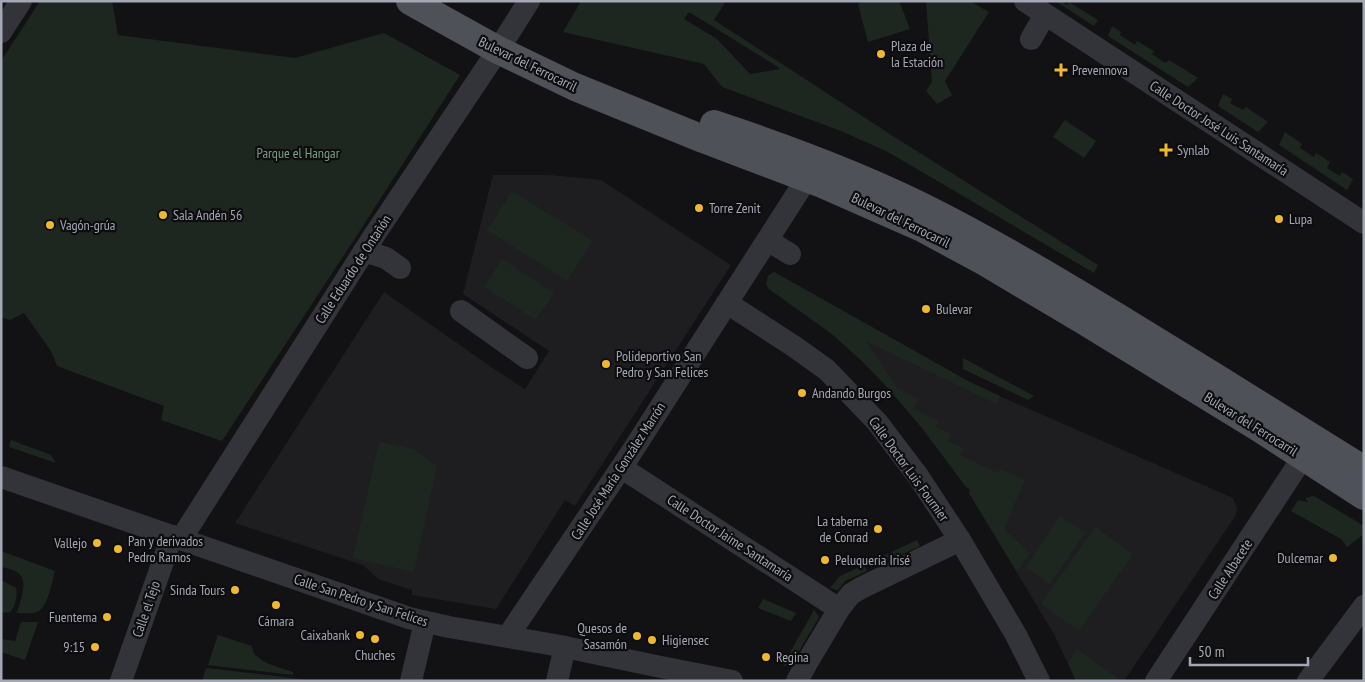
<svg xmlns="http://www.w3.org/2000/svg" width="1365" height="682" viewBox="0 0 1365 682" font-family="'PT Sans Narrow',sans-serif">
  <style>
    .built { fill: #1e1e21 }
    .green { fill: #1e2620; fill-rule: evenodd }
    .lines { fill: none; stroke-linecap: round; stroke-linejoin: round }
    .minor { stroke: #333439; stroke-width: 22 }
    .major { stroke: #4f5158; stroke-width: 28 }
    .poi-dot { fill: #efb92f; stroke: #0d0d0f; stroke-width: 2 }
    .labels { text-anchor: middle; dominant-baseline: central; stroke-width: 4.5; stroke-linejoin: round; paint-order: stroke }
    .poi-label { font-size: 14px; fill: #a4a8b4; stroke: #0d0d0f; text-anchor: start }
    .street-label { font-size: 14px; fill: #a4a8b4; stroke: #0d0d0f }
    .park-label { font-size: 14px; fill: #7b9f7f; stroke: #0d0d0f }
  </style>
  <rect width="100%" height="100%" fill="#121214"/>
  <g class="built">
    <polygon points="493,175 550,175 601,180 731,265 575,506 565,500 496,609 412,595 412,590 378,579 363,565 235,523 384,292 497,371 525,389 549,351 463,294"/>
    <polygon points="774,272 968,381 990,392 1233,498 1237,509 1236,515 1124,681 1076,681 1055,636 969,493 970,490 966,487 922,428 888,388 864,363 832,334 769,289 766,284 768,276"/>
  </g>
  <g class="green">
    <polygon points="40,1 112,1 118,35 295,58 384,33 460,75 363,226 222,441 161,420 164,406 57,366 51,351 24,313 10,320 1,317 1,61"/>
    <path d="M581 1H726L714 20 896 138 1098 265 1094 273 888 152 841 131 722 87 704 64 563 32ZM689 12 778 67 780 69 750 74 717 39 684 19Z"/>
    <polygon points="863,1 899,1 910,29 868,42 858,4"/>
    <polygon points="926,1 970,1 989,12 945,81 952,95 937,104 926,91 932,82"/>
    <polygon points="1055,1 1061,1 1067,5 1069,2 1098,20 1094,26"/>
    <polygon points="1112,26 1121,32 1120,35 1135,45 1137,41 1154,51 1152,54 1165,63 1169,60 1198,78 1188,87 1108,36"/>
    <polygon points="1223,94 1232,99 1230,103 1243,110 1246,107 1268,122 1258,132 1218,106"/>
    <polygon points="1065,120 1096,141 1084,158 1053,137"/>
    <polygon points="1285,132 1302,144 1300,148 1314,157 1316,153 1330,162 1327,168 1340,176 1342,172 1353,179 1347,190 1279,145"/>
    <polygon points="512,191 593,241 567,281 487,230"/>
    <polygon points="502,259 554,293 536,320 484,287"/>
    <polygon points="774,272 968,381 1000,396 996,404 866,341 897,388 918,399 914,409 939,421 936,427 951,434 948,441 963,448 960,455 998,473 1001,469 1025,480 1004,529 1030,553 1017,572 969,493 970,490 966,487 922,428 888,388 864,363 832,334 769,289 766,284 768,276"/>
    <polygon points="963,358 1034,396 1028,400 963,369"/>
    <polygon points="11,440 51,455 56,463 9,447"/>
    <polygon points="379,442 413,449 437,466 414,572 353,558"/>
    <polygon points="1314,496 1364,526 1364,534 1347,547 1341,539 1291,511 1298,500 1308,502 1305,498"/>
    <polygon points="1060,516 1085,533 1050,584 1026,567"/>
    <polygon points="1095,527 1133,554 1079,631 1041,604"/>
    <polygon points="917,540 920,546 877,566 874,560"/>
    <path d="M1 551 55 571C52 581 48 608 37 612 31 614 23 613 17 613 20 601 30 580 17 572 12 569 6 568 1 567Z"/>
    <polygon points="864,565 867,571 845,581 838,590 830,588 840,576"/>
    <path d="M1 580 16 588C18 593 15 609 10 612 8 613 4 613 1 612Z"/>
    <polygon points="763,599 796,613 791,621 758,608"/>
    <polygon points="814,610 819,617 792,663 787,666 783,665"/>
    <polygon points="21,622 38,622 25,660 1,652 1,639 15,641"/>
    <path d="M218 635 252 646C252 662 280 667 293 672V675L208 665Z"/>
    <polygon points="1077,649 1121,681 1076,681 1068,663"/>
    <polygon points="206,668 301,679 304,681 202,681"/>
  </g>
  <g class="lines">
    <g class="minor">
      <polyline points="1025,1 1364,223"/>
      <polyline points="1,32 21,1"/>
      <polyline points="1031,39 1039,25"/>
      <polyline points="777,246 790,254"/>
      <polyline points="364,251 386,258 400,268"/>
      <polyline points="727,303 795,347 827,370 877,422 918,476 960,540 1016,635 1039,681"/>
      <polyline points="461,311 527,358"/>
      <polyline points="622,468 839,609"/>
      <polyline points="1,477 409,618 449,627 555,645 656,666 732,681"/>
      <polyline points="181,539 375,234 498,50 529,1"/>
      <polyline points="508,636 631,453 807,178"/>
      <polyline points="121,681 172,536"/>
      <polyline points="411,681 425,622"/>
      <polyline points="557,681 565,647"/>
      <polyline points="797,681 808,661 839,609 851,594 861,588 960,540"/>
      <polyline points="1156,681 1303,457"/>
      <polyline points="1308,681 1364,606"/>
    </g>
    <g class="major">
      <polyline points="410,1 498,50 575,87 703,139 822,184 922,228 985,262 1081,319 1256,426 1364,496"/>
      <path d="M714 124C786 148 857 174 925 208 991 241 1056 280 1119 318 1201 368 1283 419 1364 470"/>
    </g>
  </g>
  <g class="poi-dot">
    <circle cx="881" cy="54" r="5"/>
    <path d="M1058.5 62.5h5v5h5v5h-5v5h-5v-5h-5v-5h5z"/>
    <path d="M1163.5 142.5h5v5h5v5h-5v5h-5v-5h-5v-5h5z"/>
    <circle cx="699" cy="208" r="5"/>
    <circle cx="163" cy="215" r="5"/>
    <circle cx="1279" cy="219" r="5"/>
    <circle cx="50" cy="225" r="5"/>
    <circle cx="926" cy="309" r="5"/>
    <circle cx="606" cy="364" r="5"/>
    <circle cx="802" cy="393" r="5"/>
    <circle cx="878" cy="529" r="5"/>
    <circle cx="97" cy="543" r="5"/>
    <circle cx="118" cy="549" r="5"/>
    <circle cx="1333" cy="558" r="5"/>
    <circle cx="825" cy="560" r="5"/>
    <circle cx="235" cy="590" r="5"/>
    <circle cx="276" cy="605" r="5"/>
    <circle cx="107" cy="617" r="5"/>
    <circle cx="360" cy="635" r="5"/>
    <circle cx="637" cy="636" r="5"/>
    <circle cx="375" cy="639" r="5"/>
    <circle cx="652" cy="640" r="5"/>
    <circle cx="95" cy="647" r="5"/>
    <circle cx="766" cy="657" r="5"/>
  </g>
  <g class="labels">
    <g class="poi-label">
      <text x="891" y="46">Plaza de<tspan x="891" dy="16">la Estación</tspan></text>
      <text x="1072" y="70">Prevennova</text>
      <text x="1177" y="150">Synlab</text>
      <text x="709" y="208">Torre Zenit</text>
      <text x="173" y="215">Sala Andén 56</text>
      <text x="1289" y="219">Lupa</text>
      <text x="60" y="225">Vagón-grúa</text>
      <text x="936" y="309">Bulevar</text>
      <text x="616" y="356">Polideportivo San<tspan x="616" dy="16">Pedro y San Felices</tspan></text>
      <text x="812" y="393">Andando Burgos</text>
      <text x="868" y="521" text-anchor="end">La taberna<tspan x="868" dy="16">de Conrad</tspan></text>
      <text x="128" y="541">Pan y derivados<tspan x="128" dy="16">Pedro Ramos</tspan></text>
      <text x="87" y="543" text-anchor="end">Vallejo</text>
      <text x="1323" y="558" text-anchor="end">Dulcemar</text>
      <text x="835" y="560">Peluquería Irisé</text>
      <text x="225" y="590" text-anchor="end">Sinda Tours</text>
      <text x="97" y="617" text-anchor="end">Fuentema</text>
      <text x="276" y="621" text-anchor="middle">Cámara</text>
      <text x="627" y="628" text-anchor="end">Quesos de<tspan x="627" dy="16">Sasamón</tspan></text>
      <text x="350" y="635" text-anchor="end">Caixabank</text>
      <text x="662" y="640">Higiensec</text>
      <text x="85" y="647" text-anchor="end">9:15</text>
      <text x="375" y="655" text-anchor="middle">Chuches</text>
      <text x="776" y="657">Regina</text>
    </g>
    <g class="street-label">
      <text transform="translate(528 64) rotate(26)">Bulevar del Ferrocarril</text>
      <text transform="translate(1219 128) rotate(33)">Calle Doctor José Luis Santamaría</text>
      <text transform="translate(901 220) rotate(26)">Bulevar del Ferrocarril</text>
      <text transform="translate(353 269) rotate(-57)">Calle Eduardo de Ontañón</text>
      <text transform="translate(1251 424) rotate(32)">Bulevar del Ferrocarril</text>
      <text transform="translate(909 469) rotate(54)">Calle Doctor Luis Fournier</text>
      <text transform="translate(618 471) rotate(-57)">Calle José María González Marrón</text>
      <text transform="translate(730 538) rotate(33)">Calle Doctor Jaime Santamaría</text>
      <text transform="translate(1230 569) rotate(-57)">Calle Albacete</text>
      <text transform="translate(361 600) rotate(18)">Calle San Pedro y San Felices</text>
      <text transform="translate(146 609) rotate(-71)">Calle el Tejo</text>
    </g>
    <g class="park-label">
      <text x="298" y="153">Parque el Hangar</text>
    </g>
  </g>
  <rect width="1365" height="682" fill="none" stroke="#a4a8b4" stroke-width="5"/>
  <path d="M1190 657v8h118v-8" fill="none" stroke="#a4a8b4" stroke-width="2.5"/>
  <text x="1198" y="657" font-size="15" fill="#a4a8b4" stroke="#0d0d0f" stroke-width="4" paint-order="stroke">50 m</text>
</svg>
